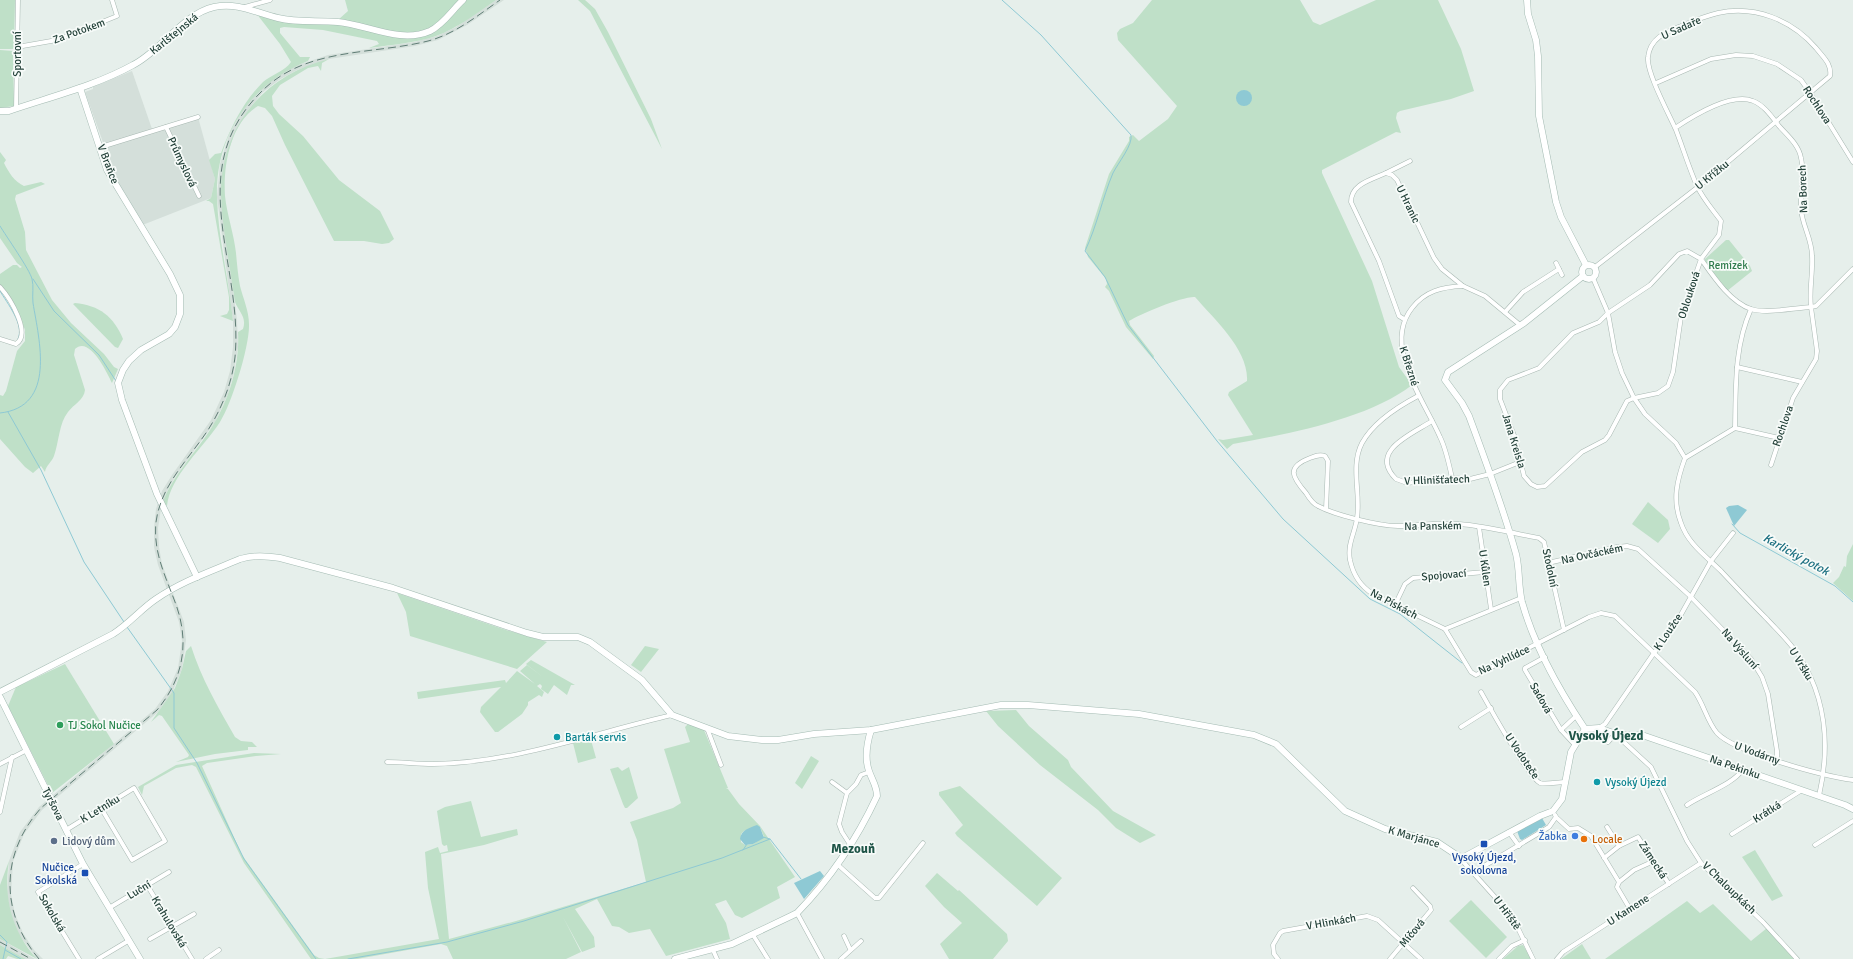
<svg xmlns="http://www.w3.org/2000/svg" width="1853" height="959" viewBox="0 0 1853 959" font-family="Signika,sans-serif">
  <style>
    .built { fill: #d4dfda }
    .green { fill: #bfe0c8; fill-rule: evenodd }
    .water { fill: #8ec9d4 }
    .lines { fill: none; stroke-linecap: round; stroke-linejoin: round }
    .stream { stroke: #8ec9d4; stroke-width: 1 }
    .street-casing { stroke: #a8b8b2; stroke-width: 5 }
    .secondary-casing { stroke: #a4bbb3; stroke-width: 7 }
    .street { stroke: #fff; stroke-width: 4 }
    .secondary { stroke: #fff; stroke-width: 6 }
    .rail { stroke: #5f7d75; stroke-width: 1; stroke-dasharray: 8 4; stroke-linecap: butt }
    .leisure-dot { fill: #2e9e5b; stroke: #f7fbf9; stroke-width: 1.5 }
    .culture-dot { fill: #0f9aa8; stroke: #f7fbf9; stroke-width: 1.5 }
    .shop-dot { fill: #3f7fe0; stroke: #f7fbf9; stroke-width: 1.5 }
    .food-dot { fill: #e8710a; stroke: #f7fbf9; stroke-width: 1.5 }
    .service-dot { fill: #5c6f8a; stroke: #f7fbf9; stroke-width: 1.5 }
    .transit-dot { fill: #1a4fb4; stroke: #f7fbf9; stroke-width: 1.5 }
    .labels { text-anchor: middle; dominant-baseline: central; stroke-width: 3.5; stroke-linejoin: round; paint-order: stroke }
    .street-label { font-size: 11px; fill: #24423a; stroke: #f7fbf9 }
    .park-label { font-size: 11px; fill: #2d7a4b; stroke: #f7fbf9 }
    .leisure-label { font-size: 11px; fill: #27864d; stroke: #f7fbf9; text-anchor: start }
    .culture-label { font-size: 11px; fill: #0d838f; stroke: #f7fbf9; text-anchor: start }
    .shop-label { font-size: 11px; fill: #366cbe; stroke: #f7fbf9; text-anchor: end }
    .food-label { font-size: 11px; fill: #c56008; stroke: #f7fbf9; text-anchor: start }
    .service-label { font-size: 11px; fill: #4e5e75; stroke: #f7fbf9; text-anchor: start }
    .transit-label { font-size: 11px; fill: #164399; stroke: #f7fbf9 }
    .water-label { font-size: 12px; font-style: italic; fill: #1c6f80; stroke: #f7fbf9 }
    .quarter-label { font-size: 13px; font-weight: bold; fill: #1f5548; stroke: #f7fbf9 }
  </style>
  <rect width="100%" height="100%" fill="#e6efeb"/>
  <g class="built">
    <polygon points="496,0 504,0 467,25 438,40 415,46 329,59 297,70 279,80 263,92 249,109 234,134 224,165 221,197 237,320 238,347 234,372 228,394 215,422 175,477 166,493 161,509 158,528 159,547 162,564 184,622 186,640 182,669 172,693 158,712 42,810 24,834 13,862 11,894 15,914 23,933 34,950 43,959 37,959 19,935 11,915 7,895 9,861 20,832 39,807 155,709 168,691 178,668 182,641 179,622 158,565 154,547 154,528 156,509 162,491 172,475 211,420 224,392 230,371 233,347 233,321 217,197 220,164 230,132 245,106 260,89 276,76 295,66 328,55 414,42 437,36 456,27"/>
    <polygon points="132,71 152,129 104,145 85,92 93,89 93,87"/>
    <polygon points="198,117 215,179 211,198 140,226 114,184 101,147"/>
    <polygon points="0,939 35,959 26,959 0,945"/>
  </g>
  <g class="green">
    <polygon points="0,0 15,0 14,49 0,49"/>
    <path d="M345 0H460C452 8 445 18 436 24 408 44 368 23 338 20L348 11Z"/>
    <path d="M467 0H496C477 13 458 28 436 36 415 43 391 45 369 48L379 44 377 41 323 30 284 27 280 28V33L300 57H310L308 61C251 83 215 136 217 197 218 239 229 280 233 321L220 316 227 314 229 310V297L213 204 209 201H206L211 198 215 179 209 160 215 154 221 153C231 127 243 102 263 82 271 75 285 71 291 62L280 44 256 13C285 26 306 21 336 24 365 27 393 32 421 36Z"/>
    <polygon points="578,0 585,0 595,9 608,32 651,119 662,149 590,11"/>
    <path d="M1152 0H1300L1313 22 1320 25 1376 0H1438L1461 49 1474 91 1451 99 1400 111 1397 113 1396 118 1401 133 1396 132 1322 170V173L1372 281 1399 367 1412 385C1368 419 1288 434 1233 444L1227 449 1218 439 1223 440 1253 435 1228 395 1229 392 1247 381C1249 350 1214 319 1195 297 1183 296 1140 314 1129 321L1130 325 1154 356 1153 359 1126 327 1109 291 1105 287 1107 284 1106 279 1088 257 1085 248 1109 174 1129 141V137L1133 135 1139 141 1168 119 1177 106 1118 40 1117 33 1120 29 1133 23Z"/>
    <polygon points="0,50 13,51 14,106 0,108"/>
    <path d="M329 59 322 63 321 71 318 66 308 68 280 85 272 96 273 106 279 114 303 136 339 180 380 211 394 239 389 243 382 244 364 241H334L285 145 272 116 265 108 258 106C230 123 223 166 225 196 227 215 234 234 236 253 237 264 238 275 240 286 243 298 249 311 249 324 250 345 232 403 220 422 204 447 170 476 167 506L163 501C173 476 193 455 208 433 228 404 240 366 238 332L243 329C247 317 239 312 235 302 234 298 234 293 233 290 229 259 222 227 221 196 220 128 263 75 329 59Z"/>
    <path d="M0 152 6 160 4 163C9 173 14 181 24 186L41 182 45 184 16 195 15 199 25 232 26 250 52 300 71 323 104 354 114 367 118 369 112 383C107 372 89 335 75 349L74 355 85 390C84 400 74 404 68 412 59 423 59 442 54 456 52 462 46 465 45 472L41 466 33 473 25 467 0 439V395L3 396 6 391 17 351 25 341V330L17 309 0 285V274L13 265H17L20 268 22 267 17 263 0 238Z"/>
    <polygon points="1726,240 1729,240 1750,266 1752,271 1727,291 1705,264 1705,259"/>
    <path d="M75 303C99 305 114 317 123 339L118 348 115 347 73 304Z"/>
    <polygon points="1648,502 1668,520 1670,529 1658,543 1632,524"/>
    <polygon points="1853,544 1853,601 1833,583 1839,577 1844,566 1846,567 1847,556"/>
    <polygon points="397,593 506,630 547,642 517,669 410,636 406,612"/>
    <path d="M191 646C201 678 218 707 235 737L241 741 252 742 257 747H248V750L215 754 176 762 188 757 189 755 162 716 159 715 151 722 175 688 182 669 186 651Z"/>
    <polygon points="645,646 659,649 641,672 631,665"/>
    <polygon points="531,660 575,685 571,685 567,695 554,685 548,694 541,689 542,686 540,684 537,686 544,692 542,697 539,695 528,702 528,705 522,714 498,732 495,732 480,712 481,707 501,687 418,699 417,692 505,680 506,683 517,671 535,684 520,671 527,665 543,677 526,664"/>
    <polygon points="65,664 114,744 52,793 8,706 16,687"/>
    <polygon points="1016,710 1029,726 1068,760 1071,767 1113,811 1156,835 1140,843 1116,828 1098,810 1040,765 998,726 986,711"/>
    <path d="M688 724 704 730 728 788 726 789H728L739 804 760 826 795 877 777 887 780 898 742 918 735 915 726 900 715 904 726 923 730 939 666 956 650 929 629 933 619 927 612 926 597 899 575 909 594 937 595 947 582 952 563 917 581 952 566 959H453L447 946 441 944 357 959H311L244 863 196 767 192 765 176 768 144 786 142 795 138 787 176 765 254 753 281 754 256 756 207 763 202 766 242 855 314 955 319 958 325 959 439 939 428 888 425 852 438 847 440 853 448 851 447 845 444 846 442 844 437 811 445 807 471 801 481 837 517 829 518 835 484 845 441 854 449 939 516 921 646 882 637 840 630 822 673 808 681 803 664 749 690 742 685 727ZM760 827 764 837 753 844 745 845 741 842V834L744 831Z"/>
    <polygon points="591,740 596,758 578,763 573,743"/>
    <polygon points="811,756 819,761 802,789 795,783"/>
    <polygon points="618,767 622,771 629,767 638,798 627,808 625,808 623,804 610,769"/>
    <polygon points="960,786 1062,878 1037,906 957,836 955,833 963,825 939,795 939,792"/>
    <polygon points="1755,850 1783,896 1772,901 1742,857"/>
    <path d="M9 861C3 897 12 932 37 959L0 939V885Z"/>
    <polygon points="937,873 958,891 959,890 1007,934 1008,941 993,959 949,959 940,944 962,923 944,907 925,886"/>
    <polygon points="1471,900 1507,937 1486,958 1449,921"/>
    <polygon points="1687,901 1700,913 1713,904 1751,941 1767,928 1794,959 1605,959"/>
    <polygon points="1582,944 1591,959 1561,959"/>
    <polygon points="0,945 26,959 17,959 8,956 6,959 0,959"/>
    <polygon points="1523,945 1531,959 1503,959 1518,946"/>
  </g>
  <g class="water">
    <circle cx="1244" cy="98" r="8"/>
    <polygon points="1738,505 1747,510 1734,526 1726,508 1729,506"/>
    <polygon points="1542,818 1546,825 1522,840 1520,839 1517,831"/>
    <path d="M757 825 760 827 764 838 753 844 745 845 740 839C741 830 749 828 757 825Z"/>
    <polygon points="820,871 824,876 804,899 794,883"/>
  </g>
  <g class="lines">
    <g class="stream">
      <path d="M1002 0 1041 35 1131 135C1133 145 1118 163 1113 173 1102 199 1097 226 1085 251L1105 277 1128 325 1217 441 1283 519 1370 599 1400 614 1462 663"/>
      <path d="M0 226C6 236 30 270 32 279 34 286 32 295 33 303 39 340 57 407 0 413"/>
      <polyline points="33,279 54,311 99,355 116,381"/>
      <path d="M0 291C7 303 25 325 18 339"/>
      <polyline points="8,412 41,470 84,562 124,622"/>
      <polyline points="1732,524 1740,533 1835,586 1853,602"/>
      <polyline points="127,627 174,693 174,728 197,763 244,859 316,959"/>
      <polyline points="763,837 770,839"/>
      <polyline points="743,850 747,844"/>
      <polyline points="0,935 7,942 5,950 21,959"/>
      <polyline points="3,959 5,950"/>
      <polyline points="348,959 447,942 524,921 722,858 770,839 801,879"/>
    </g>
    <defs>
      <g id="street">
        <polyline points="245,7 270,0"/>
        <polyline points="17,47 57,40 117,16 112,0"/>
        <polyline points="1656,83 1711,59 1736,55 1753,56 1777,64 1801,80 1811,94 1853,162"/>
        <polyline points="16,109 18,0"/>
        <polyline points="166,127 199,196"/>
        <polyline points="101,147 198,117"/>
        <polyline points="1386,173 1410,161"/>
        <polygon points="1687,251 1701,259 1681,317 1673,372 1668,386 1658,393 1634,398 1627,401 1609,435 1605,440 1582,452 1545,486 1537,487 1531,484 1524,476 1515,438 1500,399 1500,390 1508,380 1539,368 1573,333 1599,322 1608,313 1650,285 1679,254"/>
        <polyline points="1556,263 1562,275"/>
        <path d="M1595 267 1698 187 1830 76C1832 64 1823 57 1816 48 1792 20 1755 5 1718 13 1705 16 1693 21 1681 26 1666 32 1650 38 1648 57 1646 72 1669 114 1676 130 1683 148 1689 168 1697 186 1703 199 1713 210 1721 221L1719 235 1701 259C1713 276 1730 302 1751 309 1766 314 1795 308 1811 307 1809 289 1813 274 1812 256 1812 239 1802 225 1801 209 1800 192 1805 175 1801 158 1799 145 1787 135 1779 126 1772 117 1764 105 1753 101 1731 92 1693 116 1675 128"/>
        <polyline points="1593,278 1608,313 1615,352 1622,373 1634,398 1645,414 1676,443 1685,458"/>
        <path d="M0 287C10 298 32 334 16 344L0 339"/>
        <polyline points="1505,312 1523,292 1559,269"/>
        <path d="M1404 319 1399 316 1379 261 1351 202C1351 184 1371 180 1386 173L1392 175 1397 180 1434 258 1442 269 1463 286 1485 296 1520 325"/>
        <polyline points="1737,367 1802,382"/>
        <path d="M1418 396C1399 406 1373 423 1362 443 1350 466 1361 493 1357 518 1355 533 1347 544 1350 560 1353 574 1360 586 1373 594L1445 629 1521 598"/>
        <path d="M1432 421C1412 434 1368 451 1396 479L1407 483 1452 478 1470 479 1490 474 1520 462"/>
        <path d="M1735 428C1736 387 1734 347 1751 309"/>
        <path d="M1779 438 1735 428 1685 458C1677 480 1672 500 1681 523 1688 544 1706 556 1721 571 1736 587 1751 603 1767 619 1778 631 1790 642 1799 656 1827 699 1830 747 1819 796"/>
        <polyline points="1771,465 1793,398 1816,359 1817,351 1811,307 1816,306 1853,269"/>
        <path d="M1452 478C1449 464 1446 449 1440 437 1424 400 1382 346 1412 308 1425 291 1442 287 1463 286"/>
        <path d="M1326 509 1328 461 1325 456C1320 454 1315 456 1310 458 1286 467 1292 477 1306 493 1309 498 1313 504 1318 506 1335 515 1379 526 1398 526 1418 526 1438 522 1459 524 1486 526 1512 533 1539 538L1544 542 1564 630"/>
        <polyline points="1479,527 1491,609"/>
        <polyline points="1733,533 1711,561 1674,627 1654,653 1605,724 1599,728 1599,733 1608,742 1615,734 1651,767 1687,841 1701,863 1763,922 1797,959"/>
        <polyline points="1548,563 1617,547 1627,546 1638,549 1690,596 1751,659 1762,677 1768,694 1777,751 1777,760"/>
        <polyline points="1395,605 1405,584 1413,578 1485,572"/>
        <path d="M1445 629 1471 672 1476 675 1589 617 1601 613 1615 616 1695 692C1704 705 1707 721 1717 733 1736 753 1824 776 1853 780"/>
        <polyline points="1545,657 1525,668 1525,670 1561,730 1575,745"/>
        <path d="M1481 692C1490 708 1528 777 1540 783 1546 785 1558 782 1565 782"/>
        <polyline points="1461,727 1491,708"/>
        <polyline points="707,728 721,765"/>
        <polyline points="1561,730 1576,716"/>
        <path d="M387 762C402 762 417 764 433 764 514 763 594 733 672 715"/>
        <polyline points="0,764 25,751"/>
        <polyline points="832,782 847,793"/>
        <path d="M1687 805C1701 795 1734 784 1742 770"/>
        <polyline points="0,812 12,757"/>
        <polyline points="1556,817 1569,829 1578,828 1591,836 1619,882 1634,870 1654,861"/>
        <polyline points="1607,827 1619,846"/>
        <polyline points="66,830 134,788 165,841 132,860 101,808"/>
        <polyline points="1509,832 1519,846"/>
        <polyline points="1732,834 1802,790"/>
        <polyline points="1815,845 1853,821"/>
        <polyline points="851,846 842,832 839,824 847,793 856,784 861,775 869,772"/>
        <polyline points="1458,856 1512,916 1533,959"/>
        <polyline points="1604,858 1619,846 1638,837 1669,884"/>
        <polyline points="838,865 875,898 879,898 923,843"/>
        <polyline points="1474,872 1549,827 1556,817 1555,815"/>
        <polyline points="1619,882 1617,887 1630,909"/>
        <polyline points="147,885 192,959"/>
        <polyline points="109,908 169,872"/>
        <polyline points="797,913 822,959"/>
        <polyline points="753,935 768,959"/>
        <polyline points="844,936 850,949"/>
        <polyline points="150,939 194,914"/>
        <polyline points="713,950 717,959"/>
        <polyline points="79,959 38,892 83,864"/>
        <polyline points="98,959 128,941"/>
        <polyline points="206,959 219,950"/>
        <polyline points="841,959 861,941"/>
        <polyline points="1278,959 1274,954 1273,945 1280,933 1283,931 1367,916 1378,920 1421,959"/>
        <polyline points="1390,959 1431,910 1430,906 1413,888"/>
        <polyline points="1499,959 1512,946 1525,940"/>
        <polyline points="1557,959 1563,952 1701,863"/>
      </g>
      <g id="secondary">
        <polyline points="1527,0 1528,14 1536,40 1538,56 1539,116 1556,202 1561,217 1586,265"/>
        <polyline points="80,88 107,170 170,274 180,295 180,314 175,327 169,334 141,350 129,361 123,370 118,383 122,400 157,494 197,577"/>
        <path d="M0 111H9C50 97 95 86 133 65 161 51 183 14 214 7 238 2 256 13 278 18 298 23 318 20 338 22 368 25 401 44 430 31 444 24 452 10 463 0"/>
        <circle cx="1589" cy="272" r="7"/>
        <path d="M1583 276 1524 323 1448 372 1445 380 1462 403 1469 416C1486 462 1503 507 1516 554 1520 570 1518 586 1522 602 1534 645 1561 693 1585 729"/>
        <path d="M0 692 113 634C129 624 141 609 156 599 182 581 212 571 240 559 254 555 266 556 280 558L393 588 527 633 543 637H578L590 642 642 680 672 715 728 736 762 740H778L814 734 871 730 1001 705H1028L1139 714 1254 735 1276 744 1345 811 1385 829 1437 842 1458 856 1464 857 1540 816 1553 811 1562 799 1571 752 1585 729"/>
        <polyline points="0,697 83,864 140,959"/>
        <polyline points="1585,729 1599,728 1619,735 1642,735 1845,805 1853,809"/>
        <path d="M675 959 732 944 791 916 797 913C831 878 857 839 877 796 877 786 872 780 869 771 864 757 867 743 871 730"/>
      </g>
    </defs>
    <use href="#street" class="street-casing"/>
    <use href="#secondary" class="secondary-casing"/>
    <use href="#street" class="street"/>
    <use href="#secondary" class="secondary"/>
    <g class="rail">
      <polyline points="0,942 31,959"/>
      <path d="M39 959C0 913 0 854 41 808L157 710C184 678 190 641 175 602 165 575 153 552 156 522 161 485 188 460 208 430 222 408 232 383 235 357 244 264 181 170 262 91 306 47 372 55 428 41 455 34 477 16 500 0"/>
    </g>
  </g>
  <circle class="leisure-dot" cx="60" cy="725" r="4"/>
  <g class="culture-dot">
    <circle cx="557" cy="737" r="4"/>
    <circle cx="1597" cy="782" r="4"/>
  </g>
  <circle class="shop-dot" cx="1575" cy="836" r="4"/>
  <circle class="food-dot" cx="1584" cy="839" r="4"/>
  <circle class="service-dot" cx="54" cy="841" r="4"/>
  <g class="transit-dot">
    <rect x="1480" y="840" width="8" height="8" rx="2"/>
    <rect x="81" y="869" width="8" height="8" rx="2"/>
  </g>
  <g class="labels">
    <g class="street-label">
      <text transform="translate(1681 28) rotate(-24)">U Sadaře</text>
      <text transform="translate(79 31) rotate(-20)">Za Potokem</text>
      <text transform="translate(174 34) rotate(-39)">Karlštejnská</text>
      <text transform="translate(17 54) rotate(-90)">Sportovní</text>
      <text transform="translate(1817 105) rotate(57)">Rochlova</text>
      <text transform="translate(182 162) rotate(65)">Průmyslová</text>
      <text transform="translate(108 164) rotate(69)">V Braňce</text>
      <text transform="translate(1712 175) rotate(-39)">U Křížku</text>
      <text transform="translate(1803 189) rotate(-92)">Na Borech</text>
      <text transform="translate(1408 204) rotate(64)">U Hranic</text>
      <text transform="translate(1689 295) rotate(-72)">Oblouková</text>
      <text transform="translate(1409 366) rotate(72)">K Březné</text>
      <text transform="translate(1783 426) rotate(-71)">Rochlova</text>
      <text transform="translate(1514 441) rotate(73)">Jana Kreisla</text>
      <text transform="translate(1437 480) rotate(-2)">V Hlinišťatech</text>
      <text transform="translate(1433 526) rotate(-1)">Na Panském</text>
      <text transform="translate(1592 554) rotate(-12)">Na Ovčáckém</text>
      <text transform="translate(1485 568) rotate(82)">U Kůlen</text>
      <text transform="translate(1550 568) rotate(78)">Stodolní</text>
      <text transform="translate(1444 575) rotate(-5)">Spojovací</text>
      <text transform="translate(1394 604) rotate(28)">Na Pískách</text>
      <text transform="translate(1668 632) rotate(-56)">K Loužce</text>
      <text transform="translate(1740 649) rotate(49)">Na Výsluní</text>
      <text transform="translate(1504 660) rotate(-25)">Na Vyhlídce</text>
      <text transform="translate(1801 664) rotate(59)">U Vršku</text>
      <text transform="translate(1541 698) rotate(60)">Sadová</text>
      <text transform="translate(1757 753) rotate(20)">U Vodárny</text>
      <text transform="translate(1522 756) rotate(56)">U Vodoteče</text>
      <text transform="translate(1735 767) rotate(19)">Na Pekinku</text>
      <text transform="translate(53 804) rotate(63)">Tyršova</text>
      <text transform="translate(100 809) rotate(-31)">K Letníku</text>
      <text transform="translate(1767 812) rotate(-32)">Krátká</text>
      <text transform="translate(1414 837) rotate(16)">K Marjánce</text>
      <text transform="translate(1653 860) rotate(57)">Zámecká</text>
      <text transform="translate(1729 888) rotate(44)">V Chaloupkách</text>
      <text transform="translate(139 890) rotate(-31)">Luční</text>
      <text transform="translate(1628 910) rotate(-33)">U Kamene</text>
      <text transform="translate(52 913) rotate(60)">Sokolská</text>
      <text transform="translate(1507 913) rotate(54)">U Hřiště</text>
      <text transform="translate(169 922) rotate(59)">Krahulovská</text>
      <text transform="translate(1331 922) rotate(-10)">V Hlinkách</text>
      <text transform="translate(1412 933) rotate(-50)">Míčová</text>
    </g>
    <g class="park-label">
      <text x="1728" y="265">Remízek</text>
    </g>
    <g class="leisure-label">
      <text x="68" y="725">TJ Sokol Nučice</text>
    </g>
    <g class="culture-label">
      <text x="565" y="737">Barták servis</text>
      <text x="1605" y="782">Vysoký Újezd</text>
    </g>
    <g class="shop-label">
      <text x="1567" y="836">Žabka</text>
    </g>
    <g class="food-label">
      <text x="1592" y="839">Locale</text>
    </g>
    <g class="service-label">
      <text x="62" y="841">Lidový dům</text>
    </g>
    <g class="transit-label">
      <text x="1484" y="857">Vysoký Újezd,<tspan x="1484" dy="13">sokolovna</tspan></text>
      <text x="77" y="867" text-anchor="end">Nučice,<tspan x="77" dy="13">Sokolská</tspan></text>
    </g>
    <g class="water-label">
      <text transform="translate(1796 555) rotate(29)">Karlický potok</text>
    </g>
    <g class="quarter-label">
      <text x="1606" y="736">Vysoký Újezd</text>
      <text x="853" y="849">Mezouň</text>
    </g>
  </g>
</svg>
